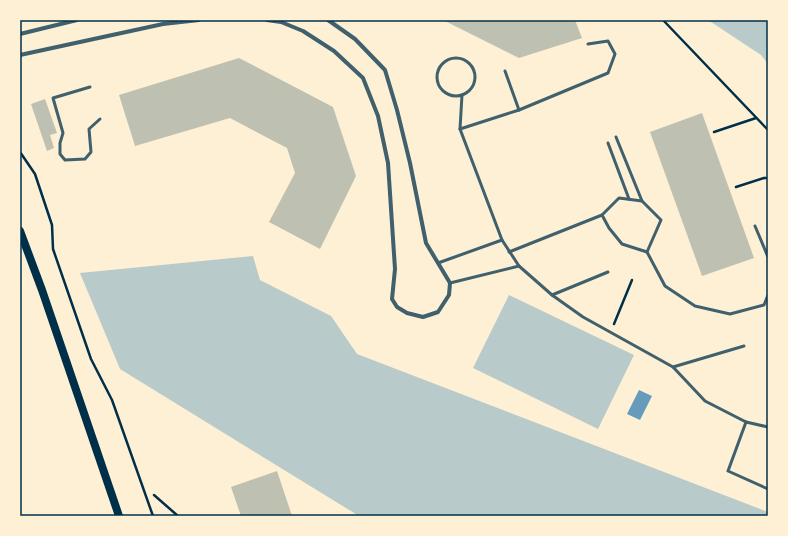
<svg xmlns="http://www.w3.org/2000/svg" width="788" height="536" viewBox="0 0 788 536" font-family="'Open Sans',sans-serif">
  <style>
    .green { fill: #b9caca }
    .water { fill: #669bbc }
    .building { fill: #bec0b2 }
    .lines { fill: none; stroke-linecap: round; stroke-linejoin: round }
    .path { stroke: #003049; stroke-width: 2.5 }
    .service { stroke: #3f606c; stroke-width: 3 }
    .minor { stroke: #3f606c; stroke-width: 4 }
    .secondary { stroke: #003049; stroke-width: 8 }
    .neatline { fill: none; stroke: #003049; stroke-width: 1.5 }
  </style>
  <rect width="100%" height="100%" fill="#fdf0d5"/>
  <g class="green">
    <polygon points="708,20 768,20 768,64 761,55"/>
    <polygon points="253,256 260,280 331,316 357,354 768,512 768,516 359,516 120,369 80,273"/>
    <polygon points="509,295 634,355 598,429 473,368"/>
  </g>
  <polygon class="water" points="639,390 652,396 640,420 627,414"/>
  <g class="building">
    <polygon points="443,20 575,20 582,38 519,58"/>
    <polygon points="239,58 333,107 356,176 320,249 269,222 295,173 287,148 230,118 135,146 119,95"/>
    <polygon points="45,99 57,133 50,135 54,148 47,151 31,104"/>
    <polygon points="702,113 754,258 702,276 650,132"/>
    <polygon points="277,471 292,516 241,516 231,487"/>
  </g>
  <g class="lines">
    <g class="path">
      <polyline points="663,20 768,130"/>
      <polyline points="714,132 756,118"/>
      <polyline points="20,152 35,174 52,225 53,249 91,359 112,400 153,516"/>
      <polyline points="736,187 764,178 768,178"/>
      <polyline points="614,324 632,280"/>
      <polyline points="154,495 178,516"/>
    </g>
    <g class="service">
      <circle cx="456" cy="77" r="19"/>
      <polyline points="505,71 519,110"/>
      <polyline points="90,87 53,98 63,133 60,143 60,154 65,160 85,159 91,152 89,129 100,119"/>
      <polyline points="462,95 460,129 502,240 519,266 552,295 583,317 673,367 705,401 746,422 768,427"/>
      <polyline points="460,129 519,110 608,73 615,54 608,41 588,44"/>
      <polyline points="616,137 642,201"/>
      <polyline points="608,143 629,199"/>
      <polyline points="602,215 609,228 622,244 647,252"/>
      <polyline points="755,226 768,257"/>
      <polyline points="509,252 602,215 619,198 642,201 661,220 647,252 665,286 695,306 730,314 764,305 768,295"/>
      <polyline points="438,263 502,240"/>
      <polyline points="450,283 519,266"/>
      <polyline points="552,295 608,272"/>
      <polyline points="673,367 744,346"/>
      <polyline points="746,422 728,471 768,489"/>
    </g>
    <g class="minor">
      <polyline points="267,20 281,22 303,31 334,51 363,78 378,116 388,163 395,269 392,299 397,307 407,313 423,317 438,312 449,295 450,283 426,243 410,163 397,110 385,70 355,39 328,20"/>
      <polyline points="20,34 77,20"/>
      <polyline points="20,55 163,24 199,20"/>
    </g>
    <polyline class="secondary" points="20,231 42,290 119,516"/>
  </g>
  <rect width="788" height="536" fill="none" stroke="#fdf0d5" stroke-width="42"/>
  <rect x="21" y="21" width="746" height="494" class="neatline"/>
</svg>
